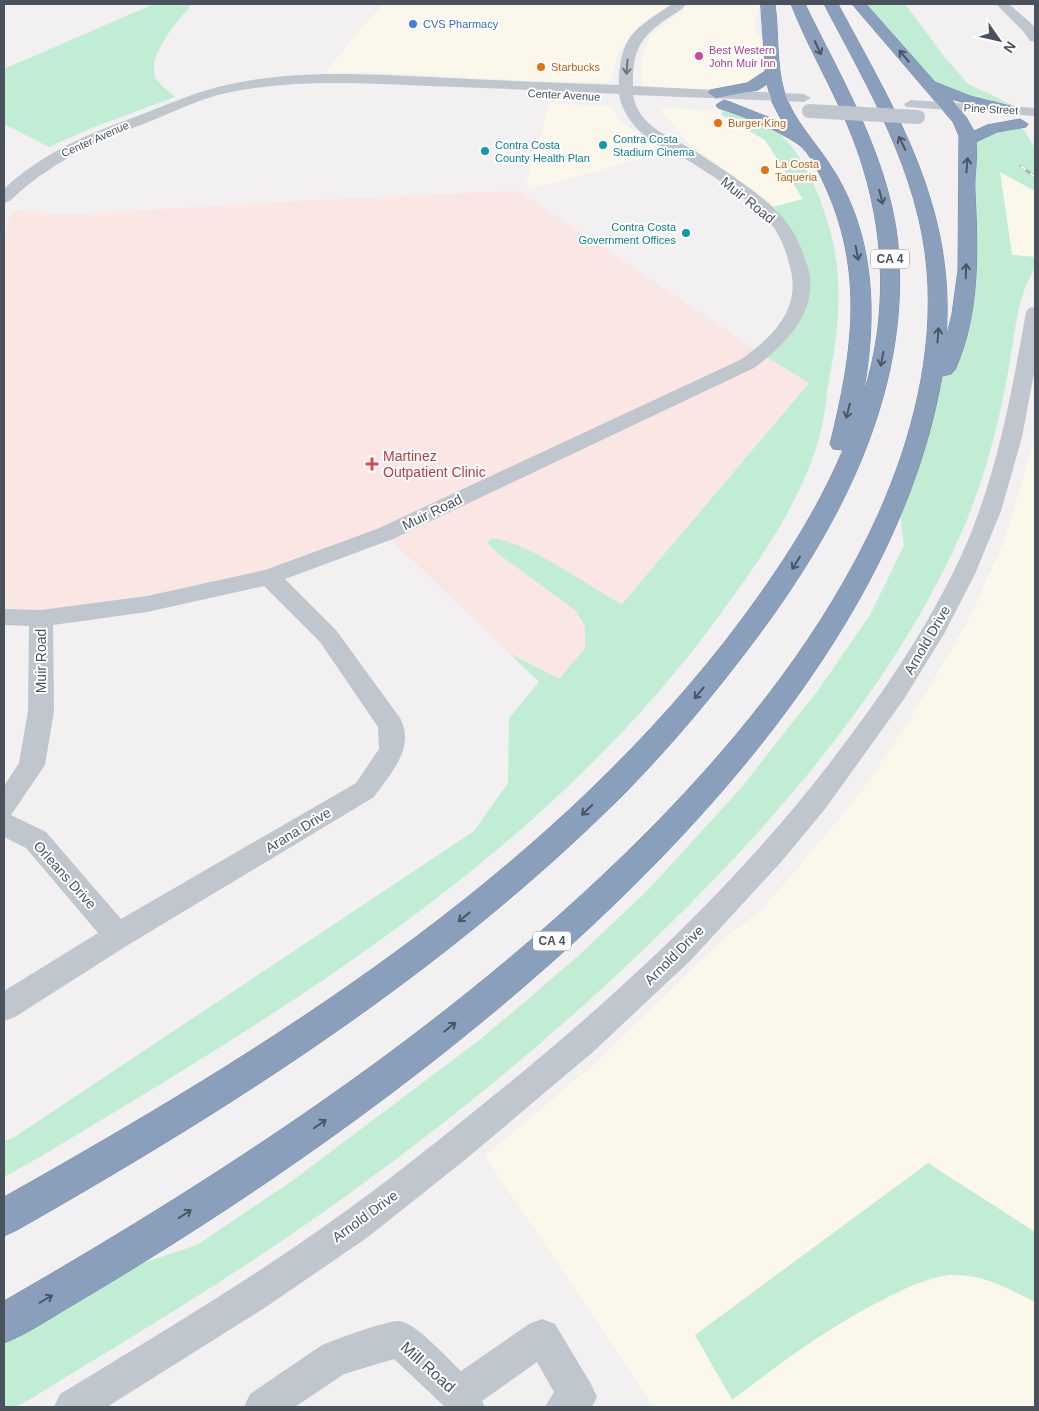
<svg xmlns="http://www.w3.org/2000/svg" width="1039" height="1411" viewBox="0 0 1039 1411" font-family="Helvetica,sans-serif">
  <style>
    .commercial { fill: #fbf8eb }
    .medical { fill: #fae6e2 }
    .green { fill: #c1edd5 }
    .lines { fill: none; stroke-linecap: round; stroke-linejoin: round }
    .highway-casing { stroke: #758aa8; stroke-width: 1 }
    .minor { fill: #bfc6ce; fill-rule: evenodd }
    .highway { fill: #8a9fbc; fill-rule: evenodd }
    .rail-casing { stroke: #b2b5ba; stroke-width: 3 }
    .rail { stroke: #fff; stroke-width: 2; stroke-dasharray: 6; stroke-linecap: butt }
    .minor-bridge { stroke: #bfc6ce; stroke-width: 14 }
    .oneway { stroke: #4c5662 }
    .oneway2 { stroke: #6c757f }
    .shop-dot { fill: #3f7fe0; stroke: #fff; stroke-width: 2 }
    .hotel-dot { fill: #d1479c; stroke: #fff; stroke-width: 2 }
    .food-dot { fill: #e8710a; stroke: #fff; stroke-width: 2 }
    .culture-dot { fill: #0f9aa8; stroke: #fff; stroke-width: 2 }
    .health-dot { fill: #e0444e; stroke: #fff; stroke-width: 2 }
    .labels { text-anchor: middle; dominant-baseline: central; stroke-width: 4; stroke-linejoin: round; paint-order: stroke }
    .far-shop-label { font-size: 11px; fill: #366cbe; stroke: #fff; text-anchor: start }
    .far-hotel-label { font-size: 11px; fill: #b23c85; stroke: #fff; text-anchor: start }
    .far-food-label { font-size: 11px; fill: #c56008; stroke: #fff; text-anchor: start }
    .far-street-label { font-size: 11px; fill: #49525d; stroke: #fff }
    .far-culture-label { font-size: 11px; fill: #0d838f; stroke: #fff; text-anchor: start }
    .shield { fill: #fff; stroke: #80868e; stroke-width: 1 }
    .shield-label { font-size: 12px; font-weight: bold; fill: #49525d }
    .street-label { font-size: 14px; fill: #49525d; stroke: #fff }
    .health-label { font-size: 14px; fill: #be3a42; stroke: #fff; text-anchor: start }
    .near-street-label { font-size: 16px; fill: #49525d; stroke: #fff }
  </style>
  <rect width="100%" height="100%" fill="#f2f0f0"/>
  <g class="commercial">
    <polygon points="384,4 671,4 641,24 629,36 629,40 619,51 611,80 606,82 537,81 370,72 325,73 358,32"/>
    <polygon points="691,4 760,4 755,19 756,36 772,44 773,73 743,90 641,90 642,62 645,47 650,36"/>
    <polygon points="550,103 612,107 619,120 663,153 534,188 526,184"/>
    <polygon points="664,108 722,111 722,115 765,140 803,199 775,206 686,141 661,110"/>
    <polygon points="1000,171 1035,191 1035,257 1012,255"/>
    <polygon points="1035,438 1035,1232 928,1163 732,1400 812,1340 867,1308 909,1287 948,1275 983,1278 1035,1302 1035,1407 654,1407 485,1156 592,1066 728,935 763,909 860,794 914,713 968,621 1005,539"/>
  </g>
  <polygon class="medical" points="518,191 762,354 809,382 622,604 518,546 492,538 487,542 497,553 576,611 585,626 585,648 559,679 509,653 385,534 269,577 41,618 4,617 4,237 10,218 15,210 63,215 318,200"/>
  <g class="green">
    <path d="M154 4H192C179 20 142 59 158 81 162 87 170 92 175 97L94 127 49 147 4 124V69Z"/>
    <polygon points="867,4 905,4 943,55 968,84 1025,111 1008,110 926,82"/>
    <path d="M722 111C738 113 758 119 771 127 803 148 825 206 833 242 843 289 838 334 829 380 826 397 825 415 821 431 804 498 759 562 718 617 545 855 287 1009 38 1158L4 1177V1141L13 1138 474 831 508 783 509 718 539 682 509 653 559 679 585 648V626L576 611 497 553 487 542 492 538C535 545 582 583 622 604L809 383 762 354 803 293 769 208 803 199 765 140 721 115Z"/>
    <path d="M1020 124 1035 148V191L1000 172 1012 255 1035 257C1035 275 1028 278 1023 294 1017 311 1015 330 1012 348 1003 406 990 462 968 517 914 648 822 765 725 868 594 1006 446 1128 289 1236 204 1294 115 1347 27 1401L15 1407H4V1323L59 1291 197 1245 292 1181 481 1039 577 957 647 891 741 788 819 689 870 615 904 546 898 496 923 420 953 349 969 139Z"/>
    <path d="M928 1163 1035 1232V1302C1008 1288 980 1273 949 1275 928 1277 906 1288 888 1297 831 1325 782 1362 732 1400L695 1335Z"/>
  </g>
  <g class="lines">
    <defs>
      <g id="highway">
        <path d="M761 4H775C779 33 776 63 784 91 793 121 818 144 834 171 876 239 877 319 863 395 892 306 884 210 847 124 830 84 807 45 791 4H805C844 84 894 166 899 257 907 398 839 527 758 636 717 691 673 744 625 793 447 971 235 1106 17 1230L4 1236V1197C269 1048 536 883 726 640 772 580 813 520 843 450L833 449 830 444C852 355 865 275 826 188 820 175 810 152 798 144 774 128 746 117 718 108L716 105 724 100 730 102 783 123 772 102 767 84 758 90 716 98 708 93 710 90 747 83 765 71Z"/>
        <path d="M824 4H838C897 114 956 207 946 338L952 314 958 270 959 136 953 122 852 4H866L935 82 970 96 1014 107 1016 110 1008 115 951 99 966 117 974 131 987 125 1020 119 1028 124 1026 127 997 132 976 142C978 159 974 175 975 192 978 252 980 314 955 370L951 374 942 376C882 725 489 1039 207 1222 162 1251 117 1279 71 1306 49 1319 27 1334 4 1343V1301C237 1167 465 1017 655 824 744 733 825 631 878 515 912 439 934 354 927 270 919 173 868 88 824 4Z"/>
      </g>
    </defs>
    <use href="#highway" class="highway-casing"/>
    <g class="minor">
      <path d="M672 4H686C681 11 672 15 665 20 637 40 633 53 633 86L804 94 811 98 804 102 633 95C639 129 673 137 698 153 729 174 764 194 788 224 798 237 803 253 808 268 820 311 785 345 754 368L393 539 285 579 336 630 400 718C416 748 390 774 374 797L128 945 15 1017 4 1021V991L98 933 26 848 4 837V786L19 763 28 711 29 626 4 625V609L41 610 147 596 265 570 377 529 740 360C772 338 802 309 790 267 787 255 783 242 776 231 757 203 710 174 681 156 674 152 667 150 660 146 641 136 622 116 619 94 556 91 493 88 430 86 364 83 296 79 231 92 200 98 174 112 146 123 95 142 49 163 10 201L4 203V189C41 154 87 134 135 117 167 105 196 91 231 84 296 70 364 74 430 77 493 80 556 83 619 85 620 35 634 30 672 4ZM264 586 320 642 378 727 379 749 356 783 121 919 46 832 11 815 45 765 54 711 53 625 147 612Z"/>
      <polygon points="996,4 1009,4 1033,25 1035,29 1035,42 1030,41 1023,31"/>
      <polygon points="911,100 1035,108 1035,116 906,107 904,104"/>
      <path d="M1035 307V368L1022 437 1001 511 975 574 944 634 904 699 825 809 782 861 691 960 593 1052 466 1159 368 1237 266 1307 107 1407H54L60 1394C139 1346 220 1298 296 1246 361 1202 422 1154 482 1105 608 1004 727 895 826 768 880 698 930 626 966 545 998 470 1012 391 1026 312L1029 308Z"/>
      <path d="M542 1319 555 1324 591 1384 597 1397 592 1407H545L554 1392 537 1362 482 1401 485 1407H445L394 1359 344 1374 295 1407H244L250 1394 322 1345C337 1339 385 1321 399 1321 414 1321 449 1360 461 1371L529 1324Z"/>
    </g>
    <use href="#highway" class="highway"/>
    <defs>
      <polyline id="rail" points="1021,166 1035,177"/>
    </defs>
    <use href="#rail" class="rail-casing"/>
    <use href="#rail" class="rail"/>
    <polyline class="minor-bridge" points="809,111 918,117"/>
  </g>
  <defs><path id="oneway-shaft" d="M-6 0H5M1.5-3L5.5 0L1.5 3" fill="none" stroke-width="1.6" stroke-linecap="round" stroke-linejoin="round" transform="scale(1.25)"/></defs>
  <g class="oneway">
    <use href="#oneway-shaft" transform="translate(818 48) rotate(65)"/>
    <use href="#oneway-shaft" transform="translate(904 56) rotate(-130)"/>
    <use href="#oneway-shaft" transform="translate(902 143) rotate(-116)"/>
    <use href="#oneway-shaft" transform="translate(967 165) rotate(-86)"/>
    <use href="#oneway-shaft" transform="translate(881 197) rotate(76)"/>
    <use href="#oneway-shaft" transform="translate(857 253) rotate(79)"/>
    <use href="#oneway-shaft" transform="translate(966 271) rotate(-88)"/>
    <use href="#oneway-shaft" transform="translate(938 335) rotate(-86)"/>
    <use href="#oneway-shaft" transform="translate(882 359) rotate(101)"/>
    <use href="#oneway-shaft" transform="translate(848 411) rotate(104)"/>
    <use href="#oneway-shaft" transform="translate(796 563) rotate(122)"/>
    <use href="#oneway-shaft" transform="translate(699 693) rotate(130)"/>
    <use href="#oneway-shaft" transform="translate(587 810) rotate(136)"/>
    <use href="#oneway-shaft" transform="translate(464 917) rotate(141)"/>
    <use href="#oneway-shaft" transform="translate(450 1027) rotate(-39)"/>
    <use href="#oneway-shaft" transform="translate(320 1124) rotate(-35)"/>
    <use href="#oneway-shaft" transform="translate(185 1214) rotate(-33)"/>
    <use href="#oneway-shaft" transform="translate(46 1299) rotate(-30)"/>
  </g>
  <use class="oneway2" href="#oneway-shaft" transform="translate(627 67) rotate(94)"/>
  <circle class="shop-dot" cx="413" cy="24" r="5"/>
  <circle class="hotel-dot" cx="699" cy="56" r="5"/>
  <g class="food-dot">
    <circle cx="541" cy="67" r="5"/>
    <circle cx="718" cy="123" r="5"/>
    <circle cx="765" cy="170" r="5"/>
  </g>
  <g class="culture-dot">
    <circle cx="603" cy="145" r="5"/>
    <circle cx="485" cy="151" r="5"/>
    <circle cx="686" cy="233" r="5"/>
  </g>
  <path class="health-dot" d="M369.5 456.5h5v5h5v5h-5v5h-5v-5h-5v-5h5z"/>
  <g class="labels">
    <g class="far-shop-label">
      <text x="423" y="24">CVS Pharmacy</text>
    </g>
    <g class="far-hotel-label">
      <text x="709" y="50">Best Western<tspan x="709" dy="13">John Muir Inn</tspan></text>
    </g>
    <g class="far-food-label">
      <text x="551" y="67">Starbucks</text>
      <text x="728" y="123">Burger King</text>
      <text x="775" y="164">La Costa<tspan x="775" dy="13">Taqueria</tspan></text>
    </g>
    <g class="far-street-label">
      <text transform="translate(564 95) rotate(3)">Center Avenue</text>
      <text transform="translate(991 109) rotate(3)">Pine Street</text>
      <text transform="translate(95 139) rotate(-24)">Center Avenue</text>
    </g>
    <g class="far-culture-label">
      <text x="613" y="139">Contra Costa<tspan x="613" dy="13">Stadium Cinema</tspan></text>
      <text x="495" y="145">Contra Costa<tspan x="495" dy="13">County Health Plan</tspan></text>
      <text x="676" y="227" text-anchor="end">Contra Costa<tspan x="676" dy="13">Government Offices</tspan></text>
    </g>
    <g class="shield">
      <rect x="871" y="249.5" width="38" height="19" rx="4"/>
      <rect x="533" y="931.5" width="38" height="19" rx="4"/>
    </g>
    <g class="shield-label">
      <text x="890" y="259">CA 4</text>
      <text x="552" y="941">CA 4</text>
    </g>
    <g class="street-label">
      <text transform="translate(748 200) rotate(39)">Muir Road</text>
      <text transform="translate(432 512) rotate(-26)">Muir Road</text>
      <text transform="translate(927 640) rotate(-60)">Arnold Drive</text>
      <text transform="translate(41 661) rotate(-90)">Muir Road</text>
      <text transform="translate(298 830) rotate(-31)">Arana Drive</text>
      <text transform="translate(65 875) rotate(48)">Orleans Drive</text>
      <text transform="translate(674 955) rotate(-45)">Arnold Drive</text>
      <text transform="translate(365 1216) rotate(-36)">Arnold Drive</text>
    </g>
    <g class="health-label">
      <text x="383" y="456">Martinez<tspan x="383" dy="16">Outpatient Clinic</tspan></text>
    </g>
    <g class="near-street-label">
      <text transform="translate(428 1367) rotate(42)">Mill Road</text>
    </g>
  </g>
  <rect width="1039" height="1411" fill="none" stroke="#49525d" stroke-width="10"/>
  <g transform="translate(999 40) rotate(124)" stroke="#ffffff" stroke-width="4" paint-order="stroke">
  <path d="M0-4L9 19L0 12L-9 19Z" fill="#49525d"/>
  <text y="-8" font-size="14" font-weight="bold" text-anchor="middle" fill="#49525d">N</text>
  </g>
</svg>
